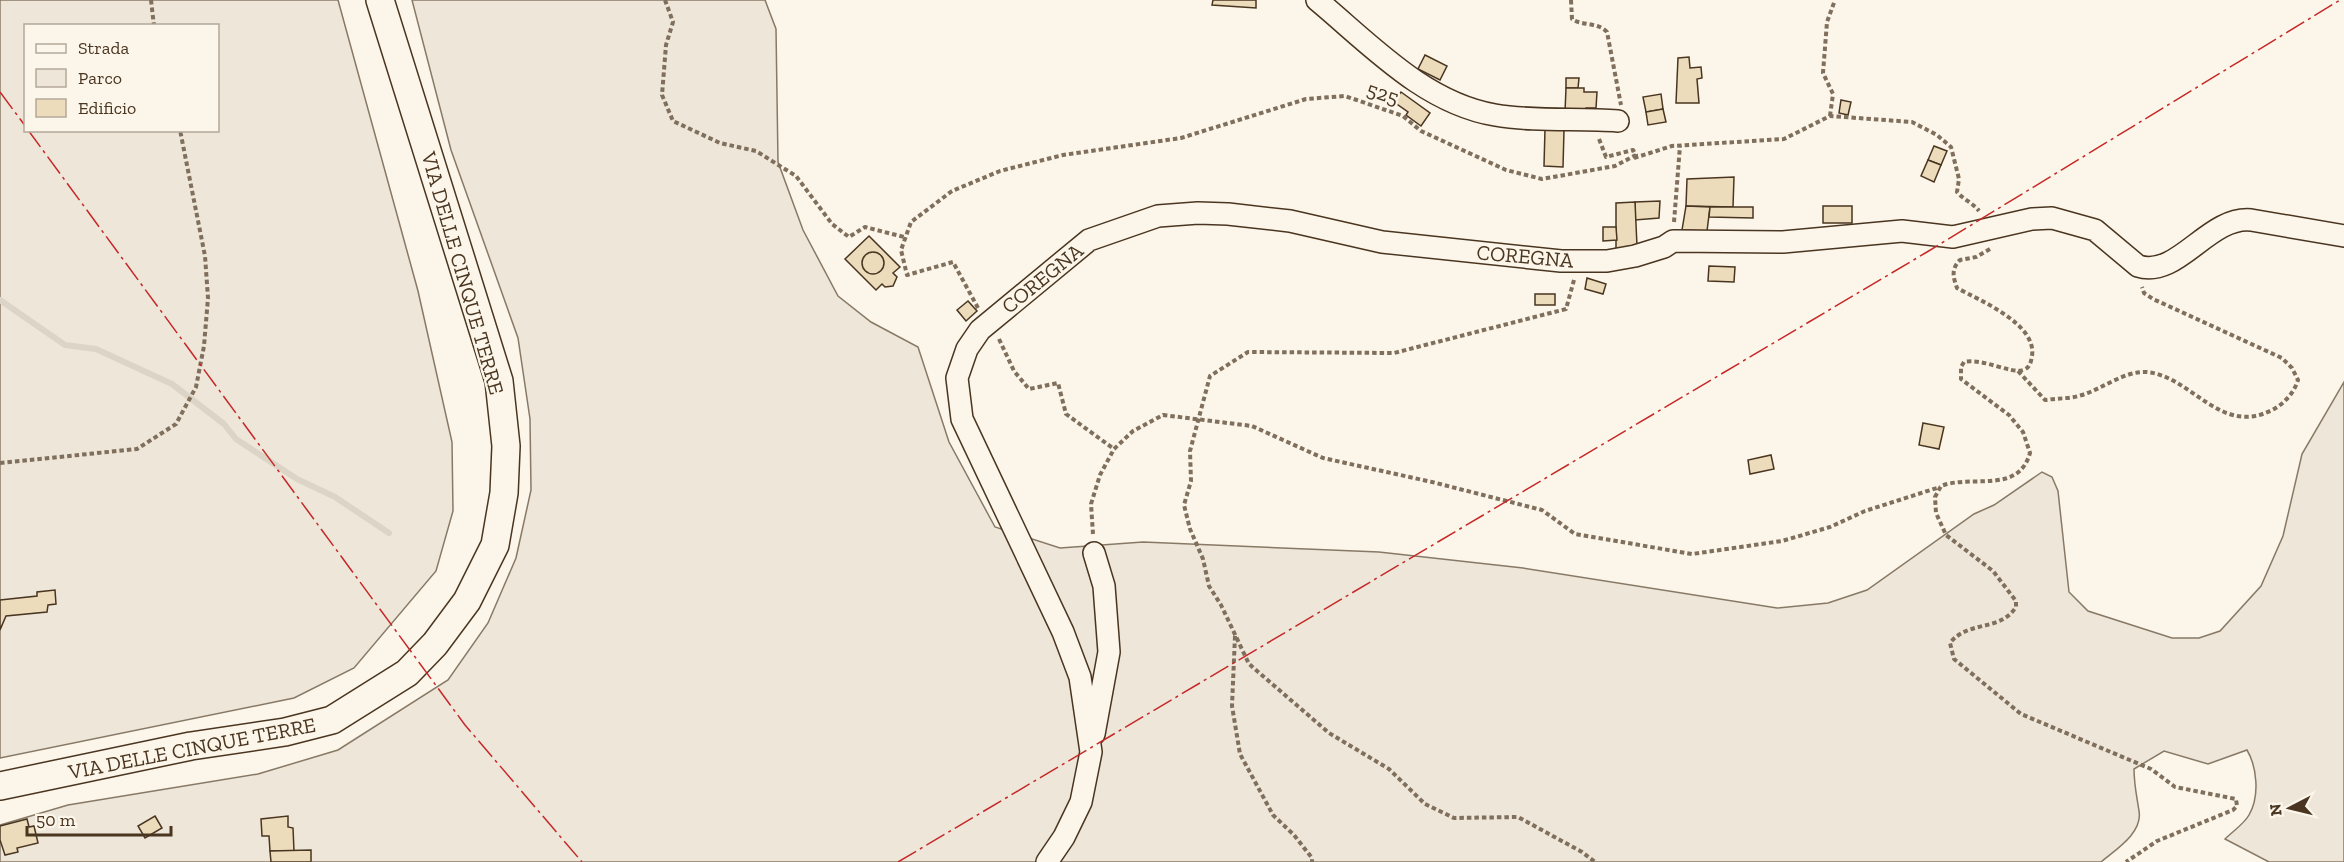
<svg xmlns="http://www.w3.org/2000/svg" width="2344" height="862" viewBox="0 0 2344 862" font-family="'Zilla Slab',serif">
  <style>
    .green { fill: #ede6d9; stroke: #887966; stroke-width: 1.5; fill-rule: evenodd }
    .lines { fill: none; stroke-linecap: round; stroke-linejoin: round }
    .stream { stroke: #dcd4c6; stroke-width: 6 }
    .building { fill: #ecdcbc; stroke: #4a3520; stroke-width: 1.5 }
    .minor-casing { stroke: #4a3520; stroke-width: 24 }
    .major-casing { stroke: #4a3520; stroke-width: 30 }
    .path { stroke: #7f6f5c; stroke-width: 4; stroke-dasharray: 4.5 3; stroke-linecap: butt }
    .minor { stroke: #fbf6e9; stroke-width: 21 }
    .major { stroke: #fbf6e9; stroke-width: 27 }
    .power { stroke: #c62828; stroke-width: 1.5; stroke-dasharray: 21 4.5 3 4.5; stroke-linecap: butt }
    .labels { text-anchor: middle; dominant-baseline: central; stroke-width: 4.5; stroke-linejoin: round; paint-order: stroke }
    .street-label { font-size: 21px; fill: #4a3520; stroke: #fbf6e9 }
  </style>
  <rect width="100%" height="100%" fill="#fbf6e9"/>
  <g class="green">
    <path d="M0 0H338L418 291 452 442 453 511 436 571 354 668 294 698 0 758ZM26 26H218V130H26Z"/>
    <path d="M412 0H765L776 29 778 162 803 230 838 296 871 322 918 347 949 442 995 527 1060 548 1143 542 1379 552 1523 568 1777 608 1828 603 1867 590 1974 514 1994 505 2042 472 2052 477 2058 491 2069 592 2088 611 2172 638H2199L2220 631 2261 586 2283 536 2302 454 2344 382V862H2269L2225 839C2233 831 2244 824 2249 815 2260 796 2257 767 2247 750L2208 764 2164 751 2134 769C2134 785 2137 797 2139 811 2143 833 2115 850 2101 862H0V825L68 805 258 774 338 750 448 680 488 623 516 558 531 490 530 419 518 338 451 150Z"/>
  </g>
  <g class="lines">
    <polyline class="stream" points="0,300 65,345 96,349 172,384 224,424 236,439 297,479 335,497 389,533"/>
  </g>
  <g class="building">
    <polygon points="1213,0 1256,0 1256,8 1212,5"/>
    <polygon points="1425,55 1447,66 1440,80 1418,69"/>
    <polygon points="1689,57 1690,68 1701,67 1702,78 1697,79 1699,103 1676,103 1678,58"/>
    <polygon points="1566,78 1579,78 1578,88 1566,88"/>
    <polygon points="1566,88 1584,88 1584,92 1597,92 1596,108 1586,108 1585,113 1565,112"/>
    <polygon points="1401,92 1430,113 1421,126 1406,115 1408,112 1394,102"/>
    <polygon points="1661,94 1663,109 1646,112 1643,97"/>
    <polygon points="1841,100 1851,102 1848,115 1839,113"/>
    <polygon points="1663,109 1666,122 1648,125 1646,112"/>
    <polygon points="1545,129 1564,130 1563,167 1544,166"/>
    <polygon points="1934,146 1947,151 1941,165 1928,160"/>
    <polygon points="1928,160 1941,165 1934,182 1921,176"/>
    <polygon points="1734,177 1733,207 1686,206 1687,179"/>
    <polygon points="1660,201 1659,218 1635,220 1635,202"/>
    <polygon points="1635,202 1637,246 1616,249 1616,203"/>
    <polygon points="1686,206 1710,207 1707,231 1682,230"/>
    <rect x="1823" y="206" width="29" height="17"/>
    <polygon points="1710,207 1753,207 1753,218 1709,217"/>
    <polygon points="1603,227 1616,227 1617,240 1603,241"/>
    <polygon points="869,236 900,267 893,273 897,277 893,286 885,287 882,284 876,290 845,259"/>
    <circle cx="873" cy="263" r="11"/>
    <polygon points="1709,266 1735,267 1734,282 1708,281"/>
    <polygon points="1587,278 1606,284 1603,294 1585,289"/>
    <rect x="1535" y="294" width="20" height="11"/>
    <polygon points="968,301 977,311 966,321 957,310"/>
    <polygon points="1923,423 1944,427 1939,449 1919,445"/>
    <polygon points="1771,455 1774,469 1750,474 1748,460"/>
    <polygon points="55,590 56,604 48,605 47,612 6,616 0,630 0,600 37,596 37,592"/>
    <polygon points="155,816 162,828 145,838 138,826"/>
    <polygon points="288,816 288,827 293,828 294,851 270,851 269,836 262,836 261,819"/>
    <polygon points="27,819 29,827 34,826 38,843 17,848 18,852 5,855 0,840 0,826"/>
    <polygon points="311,850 311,862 271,862 270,851"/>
  </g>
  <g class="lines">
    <defs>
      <g id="minor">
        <path d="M1317 0C1370 44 1424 103 1495 115 1536 122 1577 118 1618 121"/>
        <polyline points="1094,553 1104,586 1109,652 1094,734"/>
        <path d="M1047 862 1064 837 1081 802 1091 752 1080 677 1063 632 962 419 957 378 967 349 980 330 1089 240 1158 216 1198 213 1228 214 1290 221 1382 242 1561 261H1607L1635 256 1664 247 1673 241 1783 242 1902 231 1953 237 2032 219 2052 218 2095 230 2138 266C2178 279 2208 216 2251 220L2344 236"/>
      </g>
      <polyline id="major" points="0,786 191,746 285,732 332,720 407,673 435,644 467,601 495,545 504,493 506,446 499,381 380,0"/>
    </defs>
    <use href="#minor" class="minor-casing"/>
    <use href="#major" class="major-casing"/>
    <g class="path">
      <polyline points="151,0 154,26"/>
      <polyline points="665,0 673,22 666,45 662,95 673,121 720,143 756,151 796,176 832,224 849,237 865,227 904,237"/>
      <path d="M1571 0 1572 19C1582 26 1598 22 1607 32L1621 105"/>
      <polyline points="1830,116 1833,94 1823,73 1827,22 1835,0"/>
      <path d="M1634 158 1672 146 1784 139 1830 116 1912 122 1937 135 1951 147 1959 179 1957 192C1964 200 1973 203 1979 211"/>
      <polyline points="1674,222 1680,146"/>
      <path d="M1990 249 1976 257 1960 260C1951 269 1953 277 1957 288 1981 301 2037 324 2032 356 2031 362 2030 368 2023 370 2010 374 1984 358 1964 362L1961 367V379L2009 415 2023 432 2030 453C2018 495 1972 474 1941 486L1935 497 1936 513 1946 535 1993 571 2016 601V607C2000 632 1968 620 1950 643L1954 659 2021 714 2151 769 2175 787 2236 799 2237 806 2233 810 2157 841 2126 862"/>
      <polyline points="1574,280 1566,309 1394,353 1248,352 1210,376 1190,451 1191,481 1184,505 1190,529 1203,559 1209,586 1221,605 1249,664 1329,733 1389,769 1425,804 1454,818 1518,817 1582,852 1595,862"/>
      <polyline points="978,308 953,262 907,275 901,250 911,222 952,191 1000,171 1063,155 1181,138 1306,99 1345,96 1403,116 1421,131 1506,170 1542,179 1615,166 1636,155 1633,150 1606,157 1599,139"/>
      <polyline points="999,339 1014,371 1029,389 1058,383 1066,414 1114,449"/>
      <path d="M2018 371 2045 400C2058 398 2070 399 2082 395 2102 389 2124 371 2146 372 2191 375 2220 437 2272 410 2284 404 2294 393 2298 380L2292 368 2282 358 2153 299 2144 293 2142 287"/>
      <polyline points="0,463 137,449 176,424 196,387 204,346 208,298 205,256 180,130"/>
      <polyline points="1093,534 1091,504 1100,475 1114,449 1133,431 1163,415 1252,426 1323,458 1432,482 1542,510 1575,534 1692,554 1782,541 1830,527 1865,511 1940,487"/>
      <polyline points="1235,636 1232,706 1240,754 1273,815 1294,835 1312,858 1312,862"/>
    </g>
    <use href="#minor" class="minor"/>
    <use href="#major" class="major"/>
    <g class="power">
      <polyline points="0,92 26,127"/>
      <polyline points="28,130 465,725 582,862"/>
      <polyline points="898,862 1927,252 2340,0"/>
    </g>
  </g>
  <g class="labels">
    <g class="street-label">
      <text transform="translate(1383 93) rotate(19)">525</text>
      <text transform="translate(1525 256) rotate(5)">COREGNA</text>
      <text transform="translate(463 273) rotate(74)">VIA DELLE CINQUE TERRE</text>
      <text transform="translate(1042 278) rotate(-39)">COREGNA</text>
      <text transform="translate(192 748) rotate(-11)">VIA DELLE CINQUE TERRE</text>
    </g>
  </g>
  <rect x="24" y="24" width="195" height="108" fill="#fbf6e9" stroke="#b4a999" stroke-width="1.5"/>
  <rect x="36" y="44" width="30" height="9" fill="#fbf6e9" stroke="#b4a999" stroke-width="1.5"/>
  <text x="78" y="54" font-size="18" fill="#4a3520">Strada</text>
  <rect x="36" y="69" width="30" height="18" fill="#ede6d9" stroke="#b4a999" stroke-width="1.5"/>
  <text x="78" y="84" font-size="18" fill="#4a3520">Parco</text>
  <rect x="36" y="99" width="30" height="18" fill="#ecdcbc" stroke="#b4a999" stroke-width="1.5"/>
  <text x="78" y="114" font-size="18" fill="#4a3520">Edificio</text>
  <g transform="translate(2290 808) rotate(263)" stroke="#fbf6e9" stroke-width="4.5" paint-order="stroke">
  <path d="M0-4.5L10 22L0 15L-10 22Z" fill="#4a3520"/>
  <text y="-9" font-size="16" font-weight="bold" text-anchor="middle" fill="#4a3520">N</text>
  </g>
  <path d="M27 826v9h144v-9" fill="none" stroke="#4a3520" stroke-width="3"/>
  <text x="36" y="826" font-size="18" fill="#4a3520" stroke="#fbf6e9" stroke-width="4.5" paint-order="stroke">50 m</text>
</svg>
